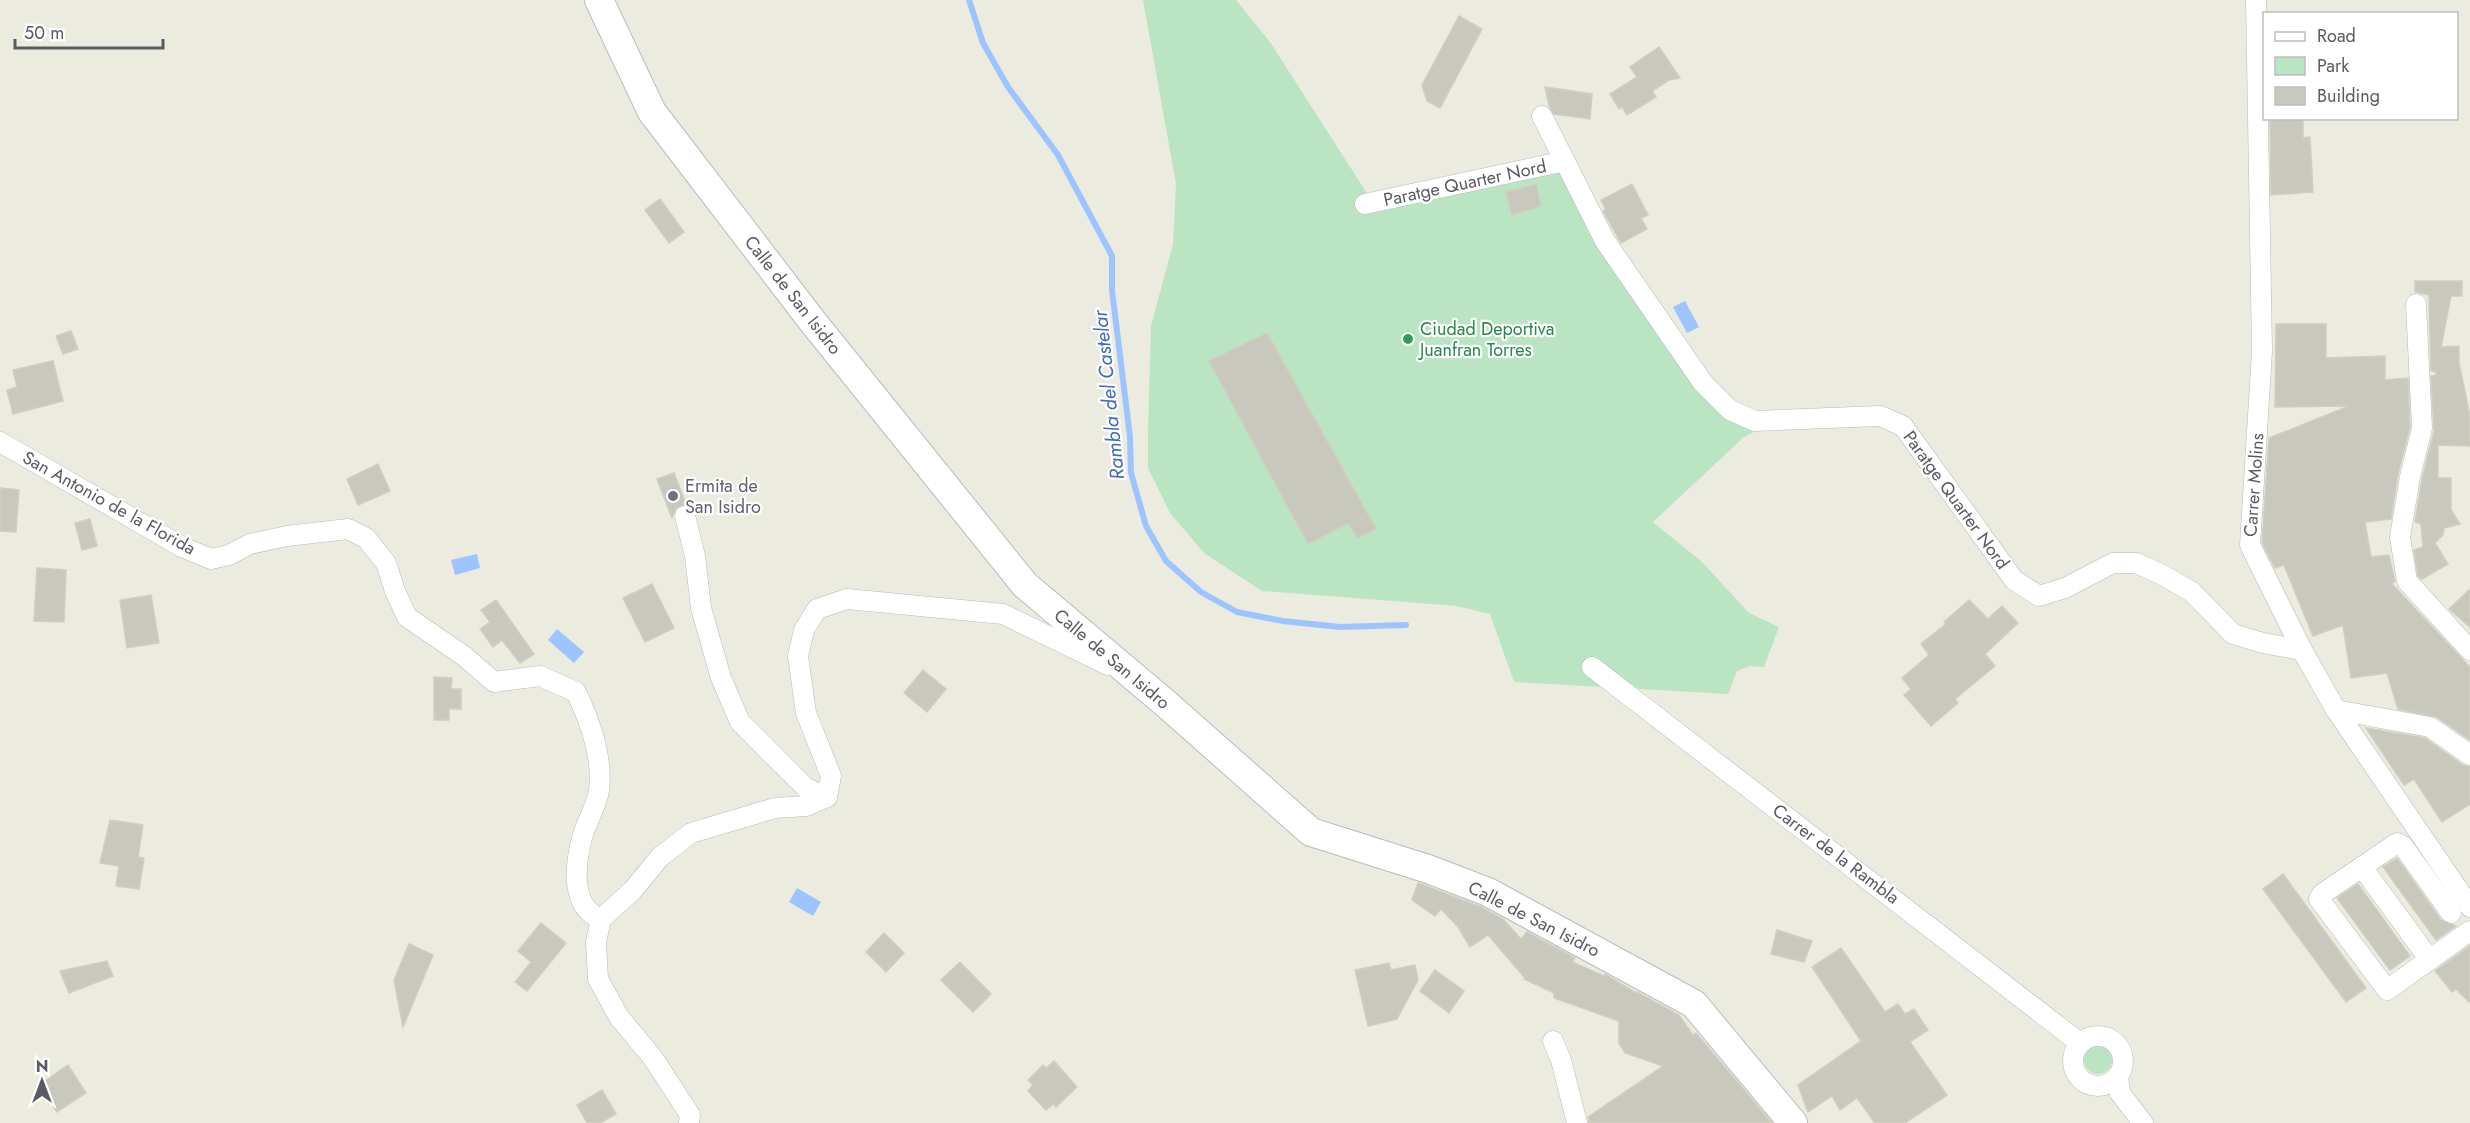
<svg xmlns="http://www.w3.org/2000/svg" width="2470" height="1123" viewBox="0 0 2470 1123" font-family="Jost,sans-serif">
  <style>
    .green { fill: #bbe4c2 }
    .water { fill: #9dc4ff }
    .lines { fill: none; stroke-linecap: round; stroke-linejoin: round }
    .stream { stroke: #9dc4ff; stroke-width: 6 }
    .building { fill: #c9c8bf; stroke: #d0cebe; stroke-width: 1.5 }
    .street-casing { stroke: #b8b9bf; stroke-width: 21 }
    .secondary-casing { stroke: #b9bbc2; stroke-width: 30 }
    .street { stroke: #fff; stroke-width: 20 }
    .secondary { stroke: #fff; stroke-width: 28 }
    .leisure-dot { fill: #2e9e5b; stroke: #fff; stroke-width: 2 }
    .worship-dot { fill: #6b7280; stroke: #fff; stroke-width: 2 }
    .labels { text-anchor: middle; dominant-baseline: central; stroke-width: 4.5; stroke-linejoin: round; paint-order: stroke }
    .street-label { font-size: 18px; fill: #595b61; stroke: #fff }
    .leisure-label { font-size: 18px; fill: #27864d; stroke: #fff; text-anchor: start }
    .worship-label { font-size: 18px; fill: #5b616d; stroke: #fff; text-anchor: start }
    .water-label { font-size: 20px; font-style: italic; fill: #3f6ac2; stroke: #fff }
  </style>
  <rect width="100%" height="100%" fill="#ecebe0"/>
  <g class="green">
    <polygon points="1143,0 1236,0 1270,42 1377,209 1556,169 1563,174 1588,222 1588,233 1596,236 1715,402 1768,425 1744,437 1653,522 1702,562 1749,613 1779,627 1764,667 1750,666 1737,671 1728,694 1514,682 1490,614 1457,606 1262,591 1204,553 1170,513 1148,468 1148,430 1151,326 1173,244 1176,184"/>
    <circle cx="2098" cy="1060" r="14"/>
  </g>
  <g class="water">
    <polygon points="1685,301 1699,327 1687,333 1673,307"/>
    <polygon points="477,554 480,568 455,575 451,560"/>
    <polygon points="557,629 584,652 574,663 548,640"/>
    <polygon points="797,888 821,902 813,916 789,902"/>
  </g>
  <g class="lines">
    <polyline class="stream" points="969,0 983,43 1008,87 1058,155 1112,256 1112,290 1130,437 1131,473 1146,526 1166,561 1201,592 1237,612 1283,621 1340,627 1406,625"/>
  </g>
  <g class="building">
    <polygon points="1459,16 1482,29 1440,108 1427,101 1422,85"/>
    <polygon points="1659,47 1680,78 1669,80 1652,91 1656,97 1627,115 1622,107 1619,109 1610,94 1637,77 1630,67"/>
    <polygon points="1545,87 1592,94 1590,119 1554,114 1549,106"/>
    <polygon points="2270,118 2303,118 2303,138 2310,137 2313,192 2271,195"/>
    <polygon points="1536,184 1541,206 1512,215 1506,192"/>
    <polygon points="1632,184 1648,215 1641,218 1647,229 1621,243 1603,211 1606,210 1601,200"/>
    <polygon points="660,199 684,232 669,243 645,210"/>
    <polygon points="2415,281 2462,281 2462,296 2451,296 2441,347 2459,346 2459,363 2470,416 2470,446 2438,445 2438,478 2451,478 2451,510 2460,524 2444,528 2443,535 2435,543 2448,564 2422,579 2418,576 2414,550 2423,547 2421,524 2415,522 2422,479 2434,431 2431,376 2436,375 2436,372 2431,371 2429,295 2415,292"/>
    <polygon points="2276,324 2326,324 2326,358 2385,356 2385,380 2408,378 2410,427 2398,474 2391,519 2365,522 2371,557 2389,555 2395,581 2392,584 2470,667 2470,740 2436,717 2398,709 2387,673 2351,678 2343,625 2313,636 2284,565 2275,568 2264,547 2262,542 2269,438 2349,406 2275,407"/>
    <polygon points="71,331 78,349 63,354 56,336"/>
    <polygon points="1267,333 1376,529 1358,538 1348,523 1308,544 1209,361"/>
    <polygon points="53,361 63,401 13,414 7,390 17,387 13,370"/>
    <polygon points="378,464 390,491 358,505 347,479"/>
    <polygon points="674,473 686,504 676,508 672,518 657,479"/>
    <polygon points="0,488 19,490 16,532 0,531"/>
    <polygon points="90,519 97,546 82,550 75,523"/>
    <polygon points="37,568 66,570 64,622 34,621"/>
    <polygon points="652,584 674,628 645,642 623,598"/>
    <polygon points="2470,589 2470,627 2449,609"/>
    <polygon points="151,595 159,643 127,648 120,600"/>
    <polygon points="496,600 534,654 520,663 502,640 493,647 480,629 490,622 481,610"/>
    <polygon points="1969,600 1988,619 2002,606 2018,623 1985,654 1995,666 1955,699 1958,703 1931,726 1904,695 1911,689 1902,678 1929,655 1921,644 1946,624 1944,622"/>
    <polygon points="923,670 946,689 927,712 904,693"/>
    <polygon points="434,677 452,678 451,689 461,689 461,709 449,709 449,720 434,720"/>
    <polygon points="2366,728 2425,738 2463,765 2470,767 2470,804 2442,822 2414,779 2404,785"/>
    <polygon points="110,820 143,825 138,857 144,858 139,889 116,886 119,866 100,863"/>
    <polygon points="2397,858 2441,920 2456,926 2436,940 2383,867"/>
    <polygon points="2283,874 2366,988 2346,1002 2263,889"/>
    <polygon points="1418,883 1481,907 1503,919 1521,939 1527,932 1575,958 1572,962 1604,976 1605,974 1636,993 1637,992 1679,1015 1693,1035 1696,1033 1772,1123 1589,1123 1588,1117 1663,1066 1625,1053 1619,1043 1619,1021 1554,998 1554,993 1524,979 1525,978 1488,935 1470,947 1458,927 1441,909 1435,916 1412,900"/>
    <polygon points="2358,884 2410,956 2390,970 2337,898"/>
    <polygon points="541,923 566,943 527,991 515,982 531,962 518,951"/>
    <polygon points="1777,930 1812,941 1804,962 1771,954"/>
    <polygon points="884,933 904,953 886,972 866,952"/>
    <polygon points="409,944 433,955 403,1027 394,980"/>
    <polygon points="2470,946 2470,1003 2456,989 2452,992 2435,971"/>
    <polygon points="1841,948 1885,1012 1898,1004 1905,1014 1914,1009 1928,1030 1910,1042 1947,1095 1905,1123 1875,1123 1857,1098 1840,1110 1832,1096 1808,1112 1798,1085 1861,1041 1812,967"/>
    <polygon points="107,961 113,976 69,993 60,971"/>
    <polygon points="960,962 991,994 973,1012 941,980"/>
    <polygon points="1389,963 1391,970 1415,965 1418,980 1397,1019 1368,1026 1355,970"/>
    <polygon points="1435,970 1464,991 1449,1013 1420,991"/>
    <polygon points="1054,1061 1077,1087 1056,1107 1053,1104 1046,1110 1028,1091 1033,1085 1028,1080 1043,1065 1046,1068"/>
    <polygon points="68,1065 86,1093 57,1112 39,1085"/>
    <polygon points="602,1090 616,1114 600,1123 587,1123 577,1105"/>
  </g>
  <g class="lines">
    <defs>
      <g id="street">
        <polyline points="2256,0 2262,351 2250,545 2302,650 2336,710 2470,907"/>
        <polyline points="1542,116 1605,241 1703,383 1730,410 1755,421 1880,416 1903,426 2014,580 2039,596 2065,588 2113,563 2136,563 2163,575 2192,592 2233,634 2263,643 2302,650"/>
        <polyline points="1365,204 1565,161"/>
        <polyline points="2416,304 2422,428 2410,477 2400,537 2407,581 2470,650"/>
        <path d="M0 442 182 547 211 559 229 555 250 544 287 536 348 529 366 538 386 563 395 591 407 617 464 656 494 682 540 676 576 692C590 721 603 757 599 790 597 806 586 822 582 838 575 865 570 907 601 919L633 890 660 857 691 833 775 808 806 806 827 797 831 776 806 713 798 656 804 630 817 609 847 599 1003 614 1108 665"/>
        <polyline points="685,516 695,556 701,608 721,678 740,722 806,788 827,797"/>
        <polyline points="1592,667 2080,1043"/>
        <polyline points="2336,710 2430,727 2470,755"/>
        <polyline points="2362,867 2430,960"/>
        <polyline points="2451,913 2403,846 2397,843 2322,894 2319,899 2387,990 2470,931"/>
        <polyline points="601,919 596,942 598,979 619,1017 653,1058 690,1115 689,1123"/>
        <circle cx="2098" cy="1061" r="25"/>
        <polyline points="1553,1041 1561,1060 1577,1123"/>
        <polyline points="2118,1076 2120,1093 2143,1123"/>
      </g>
      <polyline id="secondary" points="599,0 652,112 813,322 1025,585 1164,702 1311,832 1428,869 1488,892 1694,1004 1793,1123"/>
    </defs>
    <use href="#street" class="street-casing"/>
    <use href="#secondary" class="secondary-casing"/>
    <use href="#street" class="street"/>
    <use href="#secondary" class="secondary"/>
  </g>
  <circle class="leisure-dot" cx="1408" cy="339" r="6"/>
  <circle class="worship-dot" cx="673" cy="496" r="6"/>
  <g class="labels">
    <g class="street-label">
      <text transform="translate(1465 183) rotate(-12)">Paratge Quarter Nord</text>
      <text transform="translate(793 295) rotate(52)">Calle de San Isidro</text>
      <text transform="translate(2254 485) rotate(-86)">Carrer Molins</text>
      <text transform="translate(1956 500) rotate(54)">Paratge Quarter Nord</text>
      <text transform="translate(109 503) rotate(29)">San Antonio de la Florida</text>
      <text transform="translate(1112 659) rotate(40)">Calle de San Isidro</text>
      <text transform="translate(1836 854) rotate(37)">Carrer de la Rambla</text>
      <text transform="translate(1534 919) rotate(27)">Calle de San Isidro</text>
    </g>
    <g class="leisure-label">
      <text x="1420" y="329">Ciudad Deportiva<tspan x="1420" dy="21">Juanfran Torres</tspan></text>
    </g>
    <g class="worship-label">
      <text x="685" y="486">Ermita de<tspan x="685" dy="21">San Isidro</tspan></text>
    </g>
    <g class="water-label">
      <text transform="translate(1109 395) rotate(-96)">Rambla del Castelar</text>
    </g>
  </g>
  <rect x="2263" y="12" width="195" height="108" fill="#ffffff" stroke="#bdbdc0" stroke-width="1.5"/>
  <rect x="2275" y="32" width="30" height="9" fill="#ffffff" stroke="#bdbdc0" stroke-width="1.5"/>
  <text x="2317" y="42" font-size="18" fill="#595b61">Road</text>
  <rect x="2275" y="57" width="30" height="18" fill="#bbe4c2" stroke="#bdbdc0" stroke-width="1.5"/>
  <text x="2317" y="72" font-size="18" fill="#595b61">Park</text>
  <rect x="2275" y="87" width="30" height="18" fill="#c9c8bf" stroke="#bdbdc0" stroke-width="1.5"/>
  <text x="2317" y="102" font-size="18" fill="#595b61">Building</text>
  <g transform="translate(42 1081)" stroke="#ffffff" stroke-width="4.5" paint-order="stroke">
  <path d="M0-4.5L10 22L0 15L-10 22Z" fill="#595b61"/>
  <text y="-9" font-size="16" font-weight="bold" text-anchor="middle" fill="#595b61">N</text>
  </g>
  <path d="M15 39v9h148v-9" fill="none" stroke="#595b61" stroke-width="3"/>
  <text x="24" y="39" font-size="18" fill="#595b61" stroke="#ffffff" stroke-width="4.5" paint-order="stroke">50 m</text>
</svg>
